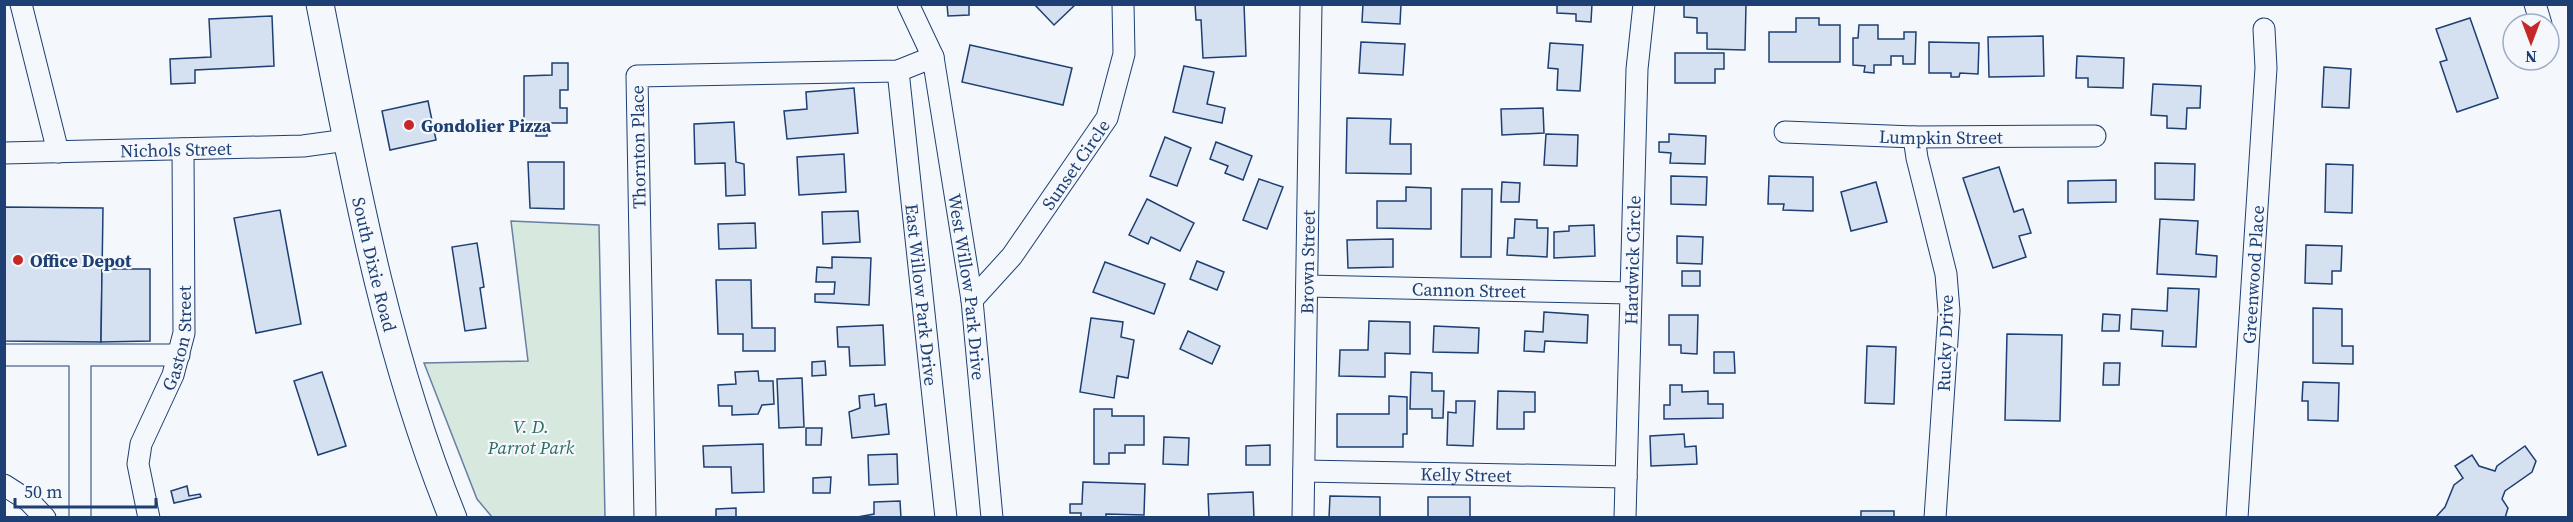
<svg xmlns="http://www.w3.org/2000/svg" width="2573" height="522" viewBox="0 0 2573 522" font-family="'Source Serif 4',serif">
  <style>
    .green { fill: #d7e8df; stroke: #687fa3; stroke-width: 1.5 }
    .building { fill: #d5e0f0; stroke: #1d3f73; stroke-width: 1.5 }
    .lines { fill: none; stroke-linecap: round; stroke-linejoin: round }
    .minor-casing { stroke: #1d3f73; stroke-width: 23 }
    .major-casing { stroke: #1d3f73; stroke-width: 29 }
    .minor { stroke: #f4f7fb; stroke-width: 21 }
    .major { stroke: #f4f7fb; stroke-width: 27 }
    .poi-dot { fill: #c62828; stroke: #f4f7fb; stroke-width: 2 }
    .labels { text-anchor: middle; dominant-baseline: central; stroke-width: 4.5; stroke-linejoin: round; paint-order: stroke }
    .poi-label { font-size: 18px; font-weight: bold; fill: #1d3f73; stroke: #f4f7fb; text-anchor: start }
    .street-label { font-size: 18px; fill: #1d3f73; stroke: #f4f7fb }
    .park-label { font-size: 18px; font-style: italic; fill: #2c6c60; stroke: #f4f7fb }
  </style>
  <rect width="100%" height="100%" fill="#f4f7fb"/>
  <polygon class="green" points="511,221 599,225 605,517 492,517 477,499 424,363 528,361"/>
  <g class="building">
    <polygon points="947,4 969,4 969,15 948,16"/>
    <polygon points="1034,4 1076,4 1054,25"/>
    <polygon points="1195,4 1244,4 1246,56 1203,58 1201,20 1196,20"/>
    <polygon points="1363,4 1401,4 1400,24 1362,22"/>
    <polygon points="1557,4 1592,4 1591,22 1576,21 1576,14 1557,13"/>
    <polygon points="1684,4 1746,4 1745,50 1707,49 1707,33 1697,33 1697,18 1684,17"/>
    <polygon points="272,16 274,66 195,70 195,83 171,84 170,59 211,57 209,19"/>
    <polygon points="1796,18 1819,18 1819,25 1840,25 1840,62 1769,62 1769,32 1796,32"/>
    <polygon points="2470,18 2498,98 2457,112 2440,62 2447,60 2436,29"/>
    <polygon points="1859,25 1878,25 1878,39 1904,39 1904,32 1916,32 1915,64 1903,64 1903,56 1891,56 1891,65 1874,65 1874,73 1864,72 1865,66 1853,65 1853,38 1858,38"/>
    <polygon points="2043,36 2044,76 1989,77 1988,37"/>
    <polygon points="1361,42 1405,44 1403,75 1359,73"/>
    <polygon points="1929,42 1979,43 1978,74 1960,73 1959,77 1951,77 1951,73 1929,73"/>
    <polygon points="1550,43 1583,45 1580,91 1557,90 1558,69 1548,68"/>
    <polygon points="970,45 1072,68 1063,105 962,82"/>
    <polygon points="1675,53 1724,53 1724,69 1715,69 1715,83 1675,83"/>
    <polygon points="2077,56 2124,58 2123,88 2088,87 2088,78 2076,78"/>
    <polygon points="552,63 568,63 568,90 560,90 560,108 567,108 567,123 547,123 547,136 536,136 536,123 524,123 524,76 552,75"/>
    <polygon points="1184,66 1214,72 1207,104 1225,108 1222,123 1173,112"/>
    <polygon points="2324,67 2351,69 2349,108 2322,107"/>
    <polygon points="2153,84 2201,86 2200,108 2187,108 2186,129 2167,128 2167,116 2151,115"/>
    <polygon points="854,88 858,133 787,139 784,111 807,109 806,92"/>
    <polygon points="428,101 436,140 390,150 382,111"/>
    <polygon points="1543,108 1544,133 1502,135 1501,109"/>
    <polygon points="1347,118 1391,119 1390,144 1411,144 1411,174 1346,173"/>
    <polygon points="734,122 736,162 744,164 745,195 726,196 725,163 695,164 694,124"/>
    <polygon points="1546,134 1578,135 1577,166 1544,165"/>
    <polygon points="1669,134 1706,136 1705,164 1670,163 1671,153 1659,152 1659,142 1669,142"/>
    <polygon points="1165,137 1191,148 1177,186 1150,176"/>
    <polygon points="1216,142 1252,156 1243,180 1225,173 1228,166 1210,159"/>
    <polygon points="844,154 846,192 799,195 797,157"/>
    <polygon points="528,162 564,162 564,209 530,208"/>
    <polygon points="2155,163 2195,164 2194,200 2155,199"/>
    <polygon points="2326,164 2353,165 2352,213 2325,212"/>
    <polygon points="1999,167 2014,212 2023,209 2031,233 2019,236 2026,257 1993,268 1963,178"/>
    <polygon points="1671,176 1707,177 1706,205 1671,204"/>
    <polygon points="1769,176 1813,177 1813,211 1783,210 1784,204 1768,204"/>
    <polygon points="1259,179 1283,187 1267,229 1243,220"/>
    <polygon points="2116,180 2116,202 2068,203 2068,181"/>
    <polygon points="1502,182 1520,183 1519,202 1501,202"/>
    <polygon points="1876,182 1887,222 1851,231 1841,192"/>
    <polygon points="1406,187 1431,188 1431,229 1377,228 1377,201 1406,201"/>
    <polygon points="1462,189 1492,189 1491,257 1461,257"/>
    <polygon points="1147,199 1194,223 1180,251 1151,237 1148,244 1129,235"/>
    <polygon points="4,207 103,208 101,342 4,341"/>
    <polygon points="280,210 301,324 256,333 234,218"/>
    <polygon points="858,211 860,242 823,244 822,212"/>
    <polygon points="1515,219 1537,220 1537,228 1548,228 1547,257 1507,255 1508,238 1514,238"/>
    <polygon points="2160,219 2198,221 2196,254 2217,256 2216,277 2157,274"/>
    <polygon points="755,223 756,248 719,249 718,224"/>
    <polygon points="1594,225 1595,256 1554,258 1554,232 1569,231 1569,226"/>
    <polygon points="1677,236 1703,237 1702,264 1677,263"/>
    <polygon points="1393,239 1393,267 1348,268 1347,240"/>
    <polygon points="477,243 484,287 480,288 486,328 465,331 452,247"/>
    <polygon points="2306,245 2342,246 2341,271 2332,271 2332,284 2305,283"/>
    <polygon points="832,257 871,258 869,305 815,302 815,294 834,294 835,282 816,282 817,267 832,268"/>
    <polygon points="1197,261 1224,272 1217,290 1190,279"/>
    <polygon points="1105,262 1165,284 1154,314 1093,292"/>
    <polygon points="102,269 150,269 150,341 101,342"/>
    <rect x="1682" y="271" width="18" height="15"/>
    <polygon points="716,280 751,280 752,328 775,328 775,351 743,351 743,334 718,334"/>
    <polygon points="2168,288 2199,289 2196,347 2162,346 2163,331 2131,329 2132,309 2167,311"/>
    <polygon points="2313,308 2342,309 2342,346 2353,346 2353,364 2313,363"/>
    <polygon points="1544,312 1588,315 1587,343 1545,341 1544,352 1524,351 1525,331 1543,332"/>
    <polygon points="2103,314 2120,315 2119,331 2102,331"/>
    <polygon points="1669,315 1698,315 1697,354 1681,353 1681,345 1669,345"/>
    <polygon points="1091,318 1123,322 1121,337 1134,340 1128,378 1117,376 1114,398 1080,392"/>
    <polygon points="1369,321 1410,322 1410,354 1385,353 1385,377 1339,376 1340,350 1368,350"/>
    <polygon points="883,325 885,365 850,366 849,347 838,347 837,327"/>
    <polygon points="1434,326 1479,328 1478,353 1433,352"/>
    <polygon points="1188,331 1220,346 1212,364 1180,349"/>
    <polygon points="2007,334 2062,335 2060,421 2005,420"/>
    <polygon points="1867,346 1896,347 1894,404 1865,403"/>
    <polygon points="1714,352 1734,352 1735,373 1714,373"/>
    <polygon points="825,361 826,375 812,376 812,362"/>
    <polygon points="2104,363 2120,363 2119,385 2103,385"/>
    <polygon points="758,371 759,381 773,381 774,404 762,405 758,414 732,415 732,406 719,406 718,385 736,384 735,372"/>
    <polygon points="322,372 346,446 318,455 294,381"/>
    <polygon points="1411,372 1432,373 1432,391 1444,391 1443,418 1432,418 1432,409 1410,409"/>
    <polygon points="802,378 804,427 779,428 777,379"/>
    <polygon points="2303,382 2339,383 2338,421 2308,420 2308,401 2302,401"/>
    <polygon points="1670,385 1682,385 1682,392 1708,391 1708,404 1723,404 1723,418 1664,419 1664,405 1670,405"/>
    <polygon points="1498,391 1535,392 1535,412 1524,412 1524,429 1497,429"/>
    <polygon points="874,394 875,406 886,404 889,434 852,438 849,412 860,408 859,396"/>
    <polygon points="1389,396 1407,397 1407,434 1403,434 1403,447 1337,447 1337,414 1389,414"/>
    <polygon points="1456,401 1475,401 1473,446 1447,445 1448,412 1456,413"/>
    <polygon points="1094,409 1112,409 1112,416 1144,416 1144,445 1125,445 1125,453 1109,453 1109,464 1094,464"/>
    <polygon points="806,428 822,428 821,445 806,445"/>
    <polygon points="1684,434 1685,447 1696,446 1697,464 1651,466 1650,436"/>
    <polygon points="1164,437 1189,438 1188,465 1163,464"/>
    <polygon points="763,444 764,492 732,493 731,467 704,467 703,446"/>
    <polygon points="1270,445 1270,465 1246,465 1246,446"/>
    <polygon points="2525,446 2536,461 2532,472 2505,491 2502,499 2508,508 2505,518 2435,518 2445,507 2454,485 2463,478 2455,466 2472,455 2479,466 2495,471 2497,466"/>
    <polygon points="897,454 898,484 869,485 868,455"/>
    <polygon points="831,477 830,493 813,493 813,478"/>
    <polygon points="1083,482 1145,484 1144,515 1106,514 1106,518 1081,518 1081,513 1070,513 1070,504 1082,504"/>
    <polygon points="187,486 189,496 200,494 201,497 174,503 171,491"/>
    <polygon points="1253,492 1254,518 1209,518 1208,494"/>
    <polygon points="1330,496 1380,497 1380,518 1329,518"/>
    <rect x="1428" y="497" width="42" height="21"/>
    <polygon points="900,501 901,518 852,518 874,514 874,502"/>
    <polygon points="736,508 736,518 716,518 716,509"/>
    <rect x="1861" y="511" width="33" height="7"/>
  </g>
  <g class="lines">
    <defs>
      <g id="minor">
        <polyline points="21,4 58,152"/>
        <path id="s1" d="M908 4 933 57 972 300 992 518"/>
        <polyline points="2535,4 2541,24"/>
        <path id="s2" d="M898 71 946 518"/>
        <path id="s3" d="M1785 132 1914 137 2095 136"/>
        <polyline points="1914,137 1917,158 1946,274 1949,311 1935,518"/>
        <path id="s4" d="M4 153 303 146 347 140"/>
        <path id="s5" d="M1307 286 1630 293"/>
        <path id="s6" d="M972 300 1012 256 1107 118 1124 54 1123 4"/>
        <polyline points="4,355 179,355"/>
        <path id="s7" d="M1304 471 1626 477"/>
        <polyline points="4,485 29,501 45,518"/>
        <polyline points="80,518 80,356"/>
        <path id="s8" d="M149 518 138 464 141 444 173 375 184 333 183 149"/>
        <polyline points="645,518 637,76 898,71 933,57"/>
        <path id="s9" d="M1303 518 1311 4"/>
        <path id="s10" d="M1625 518 1637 69 1644 4"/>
        <path id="s11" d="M2237 518 2266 68 2264 29"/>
      </g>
      <g id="major">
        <path id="s12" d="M320 4C354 177 386 354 453 518"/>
      </g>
    </defs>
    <use href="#minor" class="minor-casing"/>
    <use href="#major" class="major-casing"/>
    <use href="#minor" class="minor"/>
    <use href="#major" class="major"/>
  </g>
  <g class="poi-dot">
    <circle cx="409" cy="125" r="6"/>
    <circle cx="18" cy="260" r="6"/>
  </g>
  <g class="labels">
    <g class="poi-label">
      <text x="421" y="125">Gondolier Pizza</text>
      <text x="30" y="260">Office Depot</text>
    </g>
    <g class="street-label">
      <text stroke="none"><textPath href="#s3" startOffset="156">Lumpkin Street</textPath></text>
      <text transform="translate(638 147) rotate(-91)">Thornton Place</text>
      <text stroke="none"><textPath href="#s4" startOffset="172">Nichols Street</textPath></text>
      <text stroke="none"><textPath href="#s6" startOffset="171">Sunset Circle</textPath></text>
      <text stroke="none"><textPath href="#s9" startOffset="256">Brown Street</textPath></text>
      <text stroke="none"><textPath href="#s10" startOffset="258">Hardwick Circle</textPath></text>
      <text stroke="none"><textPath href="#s12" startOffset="266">South Dixie Road</textPath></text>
      <text stroke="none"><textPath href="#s11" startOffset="244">Greenwood Place</textPath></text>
      <text stroke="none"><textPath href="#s1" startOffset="291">West Willow Park Drive</textPath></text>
      <text stroke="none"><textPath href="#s5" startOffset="162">Cannon Street</textPath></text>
      <text stroke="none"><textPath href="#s2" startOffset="225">East Willow Park Drive</textPath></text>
      <text stroke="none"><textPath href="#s8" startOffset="189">Gaston Street</textPath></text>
      <text transform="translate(1945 343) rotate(-88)">Rucky Drive</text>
      <text stroke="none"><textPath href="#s7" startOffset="162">Kelly Street</textPath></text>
    </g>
    <g class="park-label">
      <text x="531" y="426">V. D.<tspan x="531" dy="21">Parrot Park</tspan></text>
    </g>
  </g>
  <rect width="2573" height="522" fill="none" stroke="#1d3f73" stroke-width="12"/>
  <g transform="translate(2531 42) rotate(180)"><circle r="28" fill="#f4f7fb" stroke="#9eadc5" stroke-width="1.5"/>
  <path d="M0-4.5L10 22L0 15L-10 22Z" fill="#c62828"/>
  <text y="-9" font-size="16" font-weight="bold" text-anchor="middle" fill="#1d3f73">N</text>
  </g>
  <path d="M15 498v9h141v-9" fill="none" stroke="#1d3f73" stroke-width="3"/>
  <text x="24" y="498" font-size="18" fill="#1d3f73" stroke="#f4f7fb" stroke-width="4.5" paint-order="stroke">50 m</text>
</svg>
